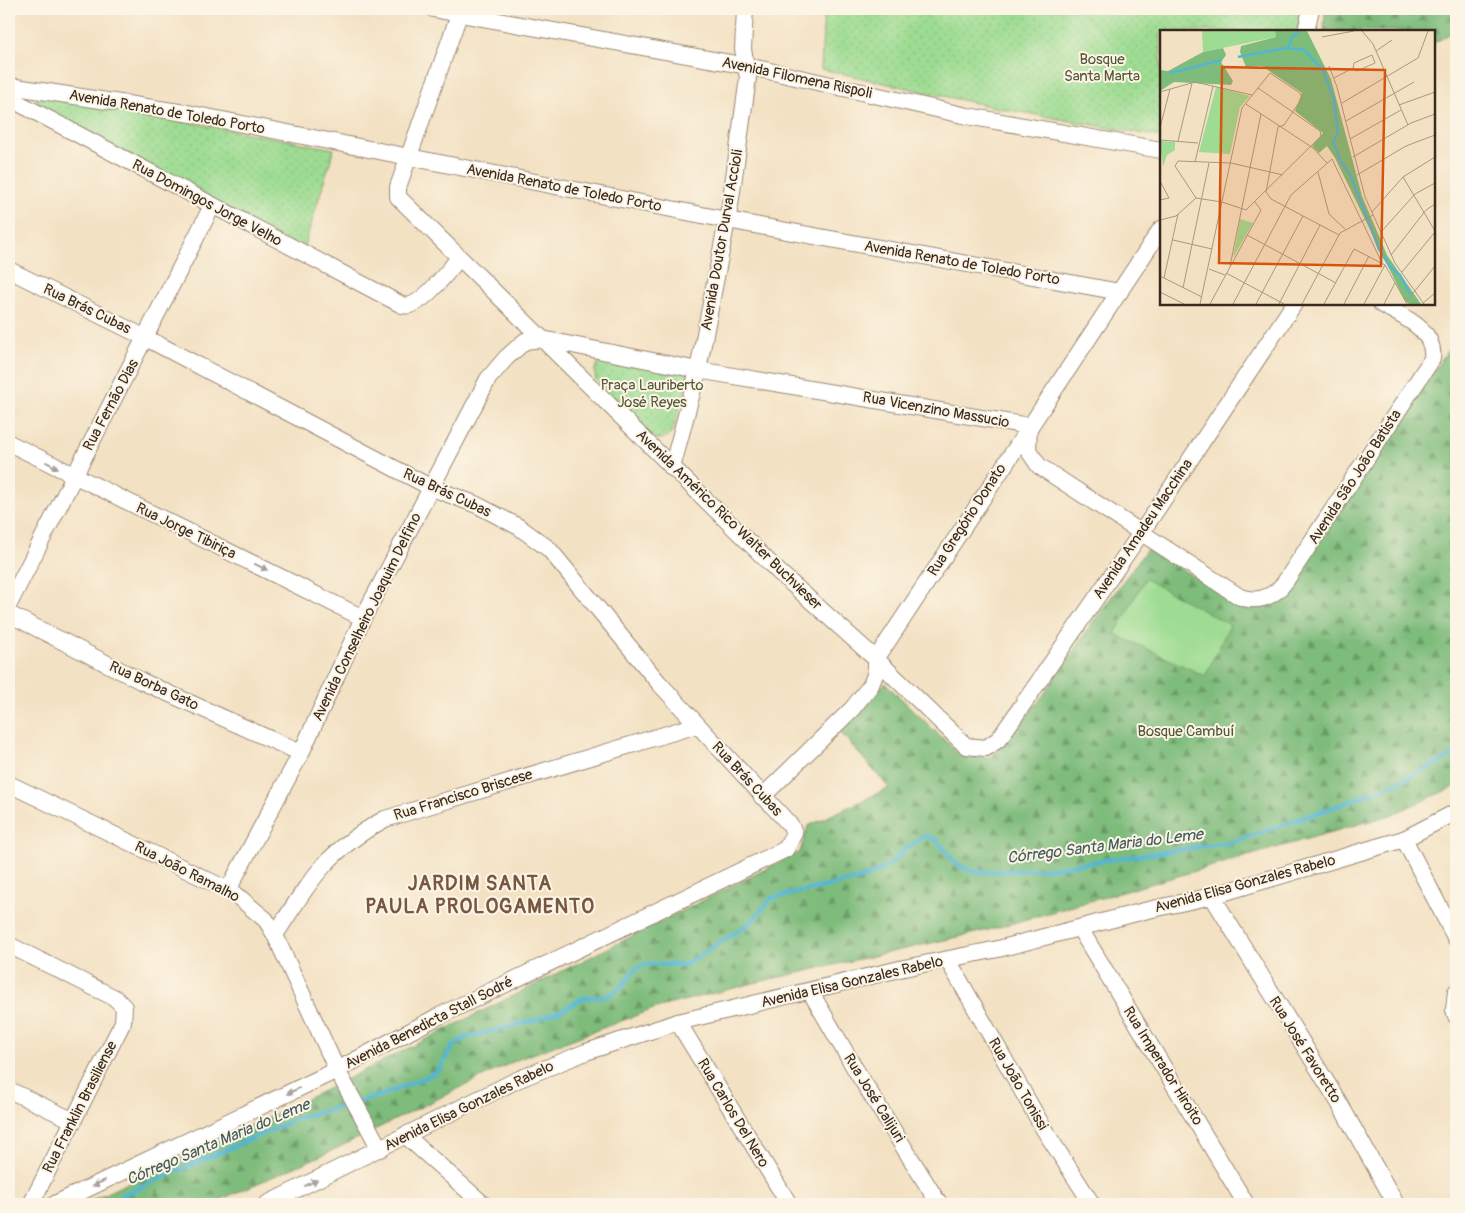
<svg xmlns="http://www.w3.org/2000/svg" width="1465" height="1213" viewBox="0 0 1465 1213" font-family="Pangolin,sans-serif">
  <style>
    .forest { fill: url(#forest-firs); stroke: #5c734d }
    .park { fill: url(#park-dots); stroke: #6c8358 }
    .pitch { fill: #9ddc92; stroke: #6c8358 }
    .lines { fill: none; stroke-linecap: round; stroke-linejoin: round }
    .stream { stroke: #53b6d2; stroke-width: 4.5 }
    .street-casing { stroke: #978670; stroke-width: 18 }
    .street { stroke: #fff; stroke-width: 16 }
    .oneway { fill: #a79f9a }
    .labels { text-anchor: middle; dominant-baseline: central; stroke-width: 4; stroke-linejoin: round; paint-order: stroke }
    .park-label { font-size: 15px; fill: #54563b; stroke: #fcf5e5 }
    .street-label { font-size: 15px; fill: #3b2a1e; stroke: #fcf5e5 }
    .water-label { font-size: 16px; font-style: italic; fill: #435b5d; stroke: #fcf5e5 }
    .district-label { font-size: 20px; font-weight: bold; letter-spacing: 1px; fill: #785742; stroke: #fcf5e5 }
    .inset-river { fill: none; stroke: #53b6d2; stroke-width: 2.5 }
    .inset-road { fill: none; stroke: #a99881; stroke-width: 1 }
    .view { fill: #d7540e; fill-opacity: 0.15; stroke: #d7540e; stroke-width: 2.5 }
    .inset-edge { fill: none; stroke: #3b2a1e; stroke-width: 2.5 }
  </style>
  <defs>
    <pattern id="forest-firs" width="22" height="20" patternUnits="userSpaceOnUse" patternTransform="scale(1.25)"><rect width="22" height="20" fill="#7ebc7c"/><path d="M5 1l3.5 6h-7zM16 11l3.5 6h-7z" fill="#689965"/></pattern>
    <pattern id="park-dots" width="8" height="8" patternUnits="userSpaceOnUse" patternTransform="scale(1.25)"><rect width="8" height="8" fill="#9ddc92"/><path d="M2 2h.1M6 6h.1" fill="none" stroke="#88bd7d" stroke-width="1.8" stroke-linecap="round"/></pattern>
  </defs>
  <rect width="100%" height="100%" fill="#fcf5e5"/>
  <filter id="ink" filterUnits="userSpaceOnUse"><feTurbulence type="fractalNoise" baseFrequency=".02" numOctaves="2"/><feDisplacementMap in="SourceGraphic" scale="10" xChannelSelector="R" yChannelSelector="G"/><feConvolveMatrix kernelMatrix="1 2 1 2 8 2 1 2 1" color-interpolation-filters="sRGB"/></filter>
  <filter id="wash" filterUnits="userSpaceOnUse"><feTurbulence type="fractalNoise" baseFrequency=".0096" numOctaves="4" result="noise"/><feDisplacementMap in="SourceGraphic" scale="20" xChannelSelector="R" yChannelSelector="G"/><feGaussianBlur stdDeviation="1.12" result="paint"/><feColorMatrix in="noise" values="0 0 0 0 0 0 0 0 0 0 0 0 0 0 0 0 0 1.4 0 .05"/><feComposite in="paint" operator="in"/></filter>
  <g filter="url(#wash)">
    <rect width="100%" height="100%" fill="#f3e1c3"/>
    <g class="forest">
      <polygon points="1325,9 1456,9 1456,30 1434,43 1434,31 1324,31"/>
      <path d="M1456 338V786L1391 815 989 930 758 982 659 1007 519 1059 327 1153 210 1204H83L305 1100 800 852 808 826 889 788 840 732 885 683 962 757H990L1001 747 1042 697 1090 626 1147 549 1246 607C1260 609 1271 606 1283 598Z"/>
    </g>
    <g class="park">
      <polygon points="824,9 1303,9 1297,31 1161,31 1161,137 998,108 821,69"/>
      <polygon points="40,95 334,149 303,250 38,104 37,97"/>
      <path d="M604 359 683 368 690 379 671 434 662 439H656L596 380C593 370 595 365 604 359Z"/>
    </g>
    <polygon class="pitch" points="1145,579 1230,625 1205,676 1115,634"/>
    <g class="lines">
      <g class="stream">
        <polyline points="358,1102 382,1095 431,1075 440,1068 454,1045 465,1038 535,1020 562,1010 583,998 607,996 619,989 637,968 646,964 685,965 749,924 772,898 864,878 888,866 905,849 924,836 936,839 956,864 971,871 987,872 1044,869 1233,842 1340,805 1394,784 1456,754"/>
        <polyline points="106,1204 127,1193 301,1117 351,1104"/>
      </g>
    </g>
  </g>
  <g filter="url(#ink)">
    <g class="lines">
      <defs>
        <g id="street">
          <polyline points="433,9 747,66 967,116 1161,150"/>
          <polyline points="461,9 398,187 398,197 780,573 876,659 966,746 986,748 999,739 1141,533 1294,304"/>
          <polyline points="1306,31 1311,9"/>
          <polyline points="9,86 192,114 727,220 1120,292"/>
          <path d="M9 98 402 305C419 311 448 271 459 258"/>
          <polyline points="9,270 146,338 430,487 477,505 519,527 549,549 659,683 791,826 794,833 786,849 435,1018 337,1070 55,1204"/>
          <polyline points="9,443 363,618"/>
          <polyline points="672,468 698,370 730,205 748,78 743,49 745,9"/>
          <polyline points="9,604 212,206"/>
          <polyline points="9,614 141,681 301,753"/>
          <polyline points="9,784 228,890 241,899 266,920 275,935 337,1070 380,1149"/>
          <polyline points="762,797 852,709 871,685 876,672 876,659 1161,229"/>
          <polyline points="1404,839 1456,939"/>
          <path d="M228 890 301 753 363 618 488 379 506 358 525 341 542 339 698 370 1029 426 1028 450 1039 466 1240 597C1258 603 1274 597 1285 582L1432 359C1436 329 1403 317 1381 304"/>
          <polyline points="1212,896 1338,1101 1396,1204"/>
          <polyline points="1080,929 1246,1204"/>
          <path d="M275 935C310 881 326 851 385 819L697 725"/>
          <polyline points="9,945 115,998 124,1007 123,1022 31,1204"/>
          <polyline points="948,960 1045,1131 1092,1204"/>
          <polyline points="810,991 857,1072 939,1204"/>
          <polyline points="1456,992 1454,1010 1456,1016"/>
          <polyline points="678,1022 789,1204"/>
          <polyline points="9,1090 74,1121"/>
          <polyline points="405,1135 483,1204"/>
          <polyline points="267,1204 517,1080 586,1052 678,1022 904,968 998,949 1144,911 1212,896 1404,839 1456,812"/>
        </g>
      </defs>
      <use href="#street" class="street-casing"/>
      <use href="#street" class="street"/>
    </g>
    <defs><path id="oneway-solid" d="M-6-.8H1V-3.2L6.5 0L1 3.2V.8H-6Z" transform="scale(1.25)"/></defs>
    <g class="oneway">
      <use href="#oneway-solid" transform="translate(52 465) rotate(27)"/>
      <use href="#oneway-solid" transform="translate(261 567) rotate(26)"/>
      <use href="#oneway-solid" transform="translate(293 1091) rotate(155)"/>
      <use href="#oneway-solid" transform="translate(99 1183) rotate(155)"/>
      <use href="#oneway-solid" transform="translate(311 1183) rotate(-26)"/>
    </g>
  </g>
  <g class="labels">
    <g class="park-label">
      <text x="1102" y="59">Bosque<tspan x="1102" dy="17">Santa Marta</tspan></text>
      <text x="652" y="385">Praça Lauriberto<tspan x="652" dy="17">José Reyes</tspan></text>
      <text x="1186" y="731">Bosque Cambuí</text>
    </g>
    <g class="street-label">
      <text transform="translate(797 78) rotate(12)">Avenida Filomena Rispoli</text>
      <text transform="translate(167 112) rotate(10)">Avenida Renato de Toledo Porto</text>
      <text transform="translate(564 188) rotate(11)">Avenida Renato de Toledo Porto</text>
      <text transform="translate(207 203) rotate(28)">Rua Domingos Jorge Velho</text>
      <text transform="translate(722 240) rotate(-80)">Avenida Doutor Durval Accioli</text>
      <text transform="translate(962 263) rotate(10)">Avenida Renato de Toledo Porto</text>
      <text transform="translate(87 309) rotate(26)">Rua Brás Cubas</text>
      <text transform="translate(111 405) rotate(-62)">Rua Fernão Dias</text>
      <text transform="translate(936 410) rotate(10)">Rua Vicenzino Massucio</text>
      <text transform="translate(1355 477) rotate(-57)">Avenida São João Batista</text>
      <text transform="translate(447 493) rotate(25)">Rua Brás Cubas</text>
      <text transform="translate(729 520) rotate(44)">Avenida Américo Rico Walter Buchvieser</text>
      <text transform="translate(967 520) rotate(-57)">Rua Gregório Donato</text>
      <text transform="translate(1143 529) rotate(-56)">Avenida Amadeu Macchina</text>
      <text transform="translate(186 531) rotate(26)">Rua Jorge Tibiriça</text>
      <text transform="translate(367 617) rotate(-64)">Avenida Conselheiro Joaquim Delfino</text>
      <text transform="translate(154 686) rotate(25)">Rua Borba Gato</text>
      <text transform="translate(747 779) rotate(47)">Rua Brás Cubas</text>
      <text transform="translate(463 795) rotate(-17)">Rua Francisco Briscese</text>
      <text transform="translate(187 872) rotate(27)">Rua João Ramalho</text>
      <text transform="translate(1245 884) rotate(-15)">Avenida Elisa Gonzales Rabelo</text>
      <text transform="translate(852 982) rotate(-13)">Avenida Elisa Gonzales Rabelo</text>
      <text transform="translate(429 1023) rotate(-27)">Avenida Benedicta Stall Sodré</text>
      <text transform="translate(1305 1050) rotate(58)">Rua José Favoretto</text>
      <text transform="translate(1163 1066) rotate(58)">Rua Imperador Hiroito</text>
      <text transform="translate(1018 1084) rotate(60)">Rua João Tonissi</text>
      <text transform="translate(874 1098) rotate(58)">Rua José Calijuri</text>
      <text transform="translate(469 1106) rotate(-26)">Avenida Elisa Gonzales Rabelo</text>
      <text transform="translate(80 1107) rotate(-63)">Rua Franklin Brasiliense</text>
      <text transform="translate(733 1113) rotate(59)">Rua Carlos Del Nero</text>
    </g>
    <g class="water-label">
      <text transform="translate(1105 846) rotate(-7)">Córrego Santa Maria do Leme</text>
      <text transform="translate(218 1142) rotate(-23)">Córrego Santa Maria do Leme</text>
    </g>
    <g class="district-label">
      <text x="480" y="883">JARDIM SANTA<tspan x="480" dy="23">PAULA PROLOGAMENTO</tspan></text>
    </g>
  </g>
  <g transform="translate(1160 30)">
    <rect width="275" height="275" fill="#f3e1c3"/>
    <path d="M42 1H115L116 7 43 22Z" fill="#9ddc92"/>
    <path d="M115 1H147L171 49 202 166 227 225 261 274H249L244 269 175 128 167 116 159 123 152 116 163 103 135 81 142 63 102 36 86 37 80 22 81 16 116 7ZM63 18 66 25 61 32 73 51 71 55 14 52 0 61V40L8 41 43 22Z" fill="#7ebc7c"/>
    <path d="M56 57 90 66 80 77 70 124 39 122ZM0 111 15 112V120L7 125 3 137ZM80 189 93 193 73 228Z" fill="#9ddc92"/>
    <path class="inset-river" d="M139 1 132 7 128 18 144 20 163 40 174 70 178 103 173 112 181 132 190 144 219 219 230 237 240 245 250 264M78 27 126 18M10 43 62 30"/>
    <path class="inset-road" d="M202 1 213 14 248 95M162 7 194 1M216 21 232 10M212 25 215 33 197 41 193 39 194 33ZM169 36 177 57 205 167 235 233 264 274M174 48 193 38M0 62 35 52 92 65M182 73 258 28 268 1M86 74 153 118 167 133M239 75 275 62M186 91 254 52M0 98 10 59M190 109 241 80M0 110 38 113M18 111 32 53M193 127 251 93 275 84M35 132 53 56M158 142 169 184 185 199M197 145 246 116 275 105M243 147 275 201M0 151 9 168 0 170M106 162 111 169 179 205M36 168 62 172 86 180 161 106 160 101 98 58M36 168 15 136 18 131 71 133 123 145M212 182 243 147 275 127M0 190 16 186 36 168M221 202 255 164 275 153M87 205 176 253M13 210 52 219M231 225 266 180 275 174M70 236 101 84M49 239 65 245M242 242 275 202M66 243 124 274M0 246 42 267M4 248 18 184M23 258 49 133M0 262 24 274M246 272 275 236M263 273 275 263M40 274 82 78 110 43 140 63 142 68 124 95 118 97 106 162M50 274 101 180 95 172M73 274 131 165 172 129 222 233M96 274 143 186M119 274 160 195M142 274 180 203 213 185M164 274 194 219 225 235 247 274M184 274 209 226M204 274 225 235M224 274 235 253"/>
    <path class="view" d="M62 37 225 40 221 236 59 233Z"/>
    <rect width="275" height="275" class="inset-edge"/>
  </g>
  <rect width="1465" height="1213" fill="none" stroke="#fcf5e5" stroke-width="30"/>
</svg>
